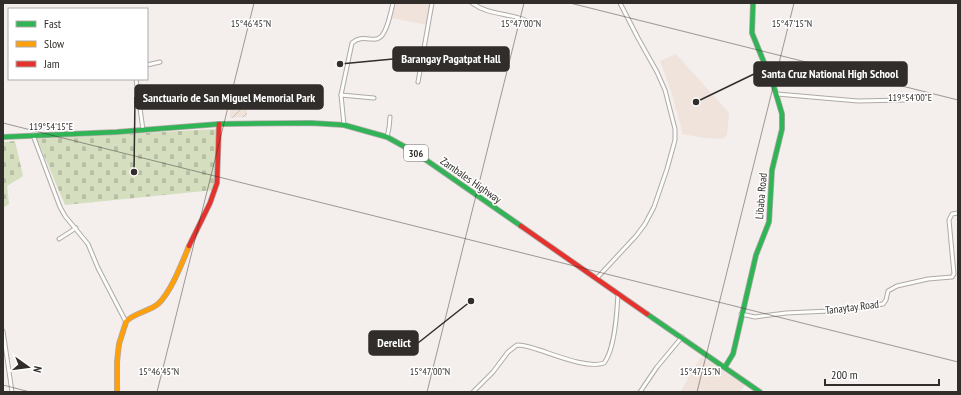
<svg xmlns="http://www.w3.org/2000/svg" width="961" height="395" viewBox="0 0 961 395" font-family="'PT Sans Narrow',sans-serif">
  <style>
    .built { fill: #efe3dc }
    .industrial { fill: url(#industrial-furrows) }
    .cemetery { fill: url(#cemetery-stones) }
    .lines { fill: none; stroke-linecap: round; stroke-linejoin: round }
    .street-casing { stroke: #aeaaa8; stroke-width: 5 }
    .fast-casing { stroke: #aeaaa8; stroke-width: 6 }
    .slow-casing { stroke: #aeaaa8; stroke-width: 6 }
    .jam-casing { stroke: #aeaaa8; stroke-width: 6 }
    .street { stroke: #fdfdfc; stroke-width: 3 }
    .fast { stroke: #30b455; stroke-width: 4.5 }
    .slow { stroke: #ff9f0a; stroke-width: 4.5 }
    .jam { stroke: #e5322d; stroke-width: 4.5 }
    .ticks { fill: none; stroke: #312d2b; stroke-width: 1; stroke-opacity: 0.45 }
    .labels { text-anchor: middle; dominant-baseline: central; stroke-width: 3; stroke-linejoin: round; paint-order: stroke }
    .shield { fill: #fff; stroke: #6f6c6b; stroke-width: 1 }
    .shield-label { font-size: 10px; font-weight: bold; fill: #312d2b }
    .street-label { font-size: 11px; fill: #312d2b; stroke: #fff }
    .ticks-label { font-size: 10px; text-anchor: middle; fill: #312d2b; stroke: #fff; stroke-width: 3; stroke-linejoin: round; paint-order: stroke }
    .leader { fill: none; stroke: #312d2b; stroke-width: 1.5 }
    .callout-dot { fill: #312d2b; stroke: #fff; stroke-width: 1.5 }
    .callout { fill: #312d2b; stroke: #312d2b; stroke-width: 1.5 }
    .callout-label { font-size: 12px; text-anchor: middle; font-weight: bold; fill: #fff }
  </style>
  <defs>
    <pattern id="industrial-furrows" width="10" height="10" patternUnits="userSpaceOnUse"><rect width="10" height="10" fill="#efe3dc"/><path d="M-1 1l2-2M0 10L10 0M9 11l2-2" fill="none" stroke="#cdc3bd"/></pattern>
    <pattern id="cemetery-stones" width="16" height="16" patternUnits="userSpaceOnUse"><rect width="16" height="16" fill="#d5debf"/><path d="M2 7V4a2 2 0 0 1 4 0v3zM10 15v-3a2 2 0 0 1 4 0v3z" fill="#b7bfa4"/></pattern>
  </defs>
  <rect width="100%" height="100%" fill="#f4efec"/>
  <g class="built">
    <polygon points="394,3 432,3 428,25 391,18"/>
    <polygon points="676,54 729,113 727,135 723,139 704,138 682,134 681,127 671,91 660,61"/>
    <polygon points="701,357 745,385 740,392 680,392"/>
  </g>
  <polygon class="industrial" points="247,99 247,117 230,118 230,100"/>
  <g class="cemetery">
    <polygon points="216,129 216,181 214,190 65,205 37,139"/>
    <polygon points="15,141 23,176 7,186 9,204 3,208 3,142"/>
  </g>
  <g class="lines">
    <defs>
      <g id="street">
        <path d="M472 3C488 15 508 13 525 20"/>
        <polyline points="147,65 160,62"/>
        <polyline points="136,79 143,130"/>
        <polyline points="418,82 432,3"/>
        <polyline points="777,94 858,101 904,100"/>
        <polyline points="341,95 374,98"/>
        <path d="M344 125 341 95 352 43C358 38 362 38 370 39 373 39 376 40 379 38 387 34 391 11 393 3"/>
        <polyline points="33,135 60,207 65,216 88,244 98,268 126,322"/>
        <polyline points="387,137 389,128 390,117"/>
        <polyline points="59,239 76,228"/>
        <polyline points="597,278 636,236 645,224 654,207 667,169 675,140 675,129 665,90 657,72 638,38 620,3"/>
        <polyline points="741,314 755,317 786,313 829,311 883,304 886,300 888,291 897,286 928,279 952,277 954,274 949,220 952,214 958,213"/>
        <polyline points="3,331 12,392"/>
        <path d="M473 392 493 372 508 352 517 345C524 345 530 347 536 349 553 354 587 369 604 363 615 349 617 312 618 294"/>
        <polyline points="640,392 657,367 682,337"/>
      </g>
      <g id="fast">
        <polyline points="3,137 117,132 219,124 311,123 344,125 387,137 416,153 521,226"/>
        <polyline points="647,314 760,392"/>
        <polyline points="725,367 733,354 756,255 769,222 772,170 782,129 782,114 774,87 752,33 753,3"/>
      </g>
      <path id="slow" d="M117 392V362L119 344 126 322C131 314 150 311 158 304 171 292 182 263 189 246"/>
      <g id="jam">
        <polyline points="521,226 647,314"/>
        <polyline points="189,246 210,203 217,183 219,124"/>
      </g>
    </defs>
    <use href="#street" class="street-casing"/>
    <use href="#fast" class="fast-casing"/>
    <use href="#slow" class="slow-casing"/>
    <use href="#jam" class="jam-casing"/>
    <use href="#street" class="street"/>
    <use href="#fast" class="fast"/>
    <use href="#slow" class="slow"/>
    <use href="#jam" class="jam"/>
  </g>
  <path class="ticks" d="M570 3 958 100M3 123 958 362M3 385 30 392M157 392 254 3M427 392 524 3M697 392 794 3"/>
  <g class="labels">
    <rect class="shield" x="404" y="145" width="24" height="16" rx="3"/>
    <g class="shield-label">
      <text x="416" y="153">306</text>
    </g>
    <g class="street-label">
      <text transform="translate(471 180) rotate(35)">Zambales Highway</text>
      <text transform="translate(761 196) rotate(-85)">Libaba Road</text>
      <text transform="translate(852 307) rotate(-7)">Tanaytay Road</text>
    </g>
  </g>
  <g class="ticks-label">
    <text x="251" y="27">15°46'45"N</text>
    <text x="521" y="27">15°47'00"N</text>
    <text x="792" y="27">15°47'15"N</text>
    <text x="910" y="101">119°54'00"E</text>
    <text x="51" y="130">119°54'15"E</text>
    <text x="159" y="375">15°46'45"N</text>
    <text x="430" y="375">15°47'00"N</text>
    <text x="700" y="375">15°47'15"N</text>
  </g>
  <path class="leader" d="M340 64L393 59M696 102L754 74M134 172L135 97M471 301L418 343"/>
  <g class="callout-dot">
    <circle cx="340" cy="64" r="4"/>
    <circle cx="696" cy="102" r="4"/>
    <circle cx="134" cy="172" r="4"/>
    <circle cx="471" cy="301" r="4"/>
  </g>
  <g class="callout">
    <rect x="393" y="47" width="116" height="24" rx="4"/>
    <rect x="754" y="62" width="153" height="24" rx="4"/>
    <rect x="135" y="85" width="188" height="24" rx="4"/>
    <rect x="369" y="331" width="49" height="24" rx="4"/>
  </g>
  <g class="callout-label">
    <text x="451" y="63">Barangay Pagatpat Hall</text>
    <text x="830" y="78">Santa Cruz National High School</text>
    <text x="229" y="102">Sanctuario de San Miguel Memorial Park</text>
    <text x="394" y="347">Derelict</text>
  </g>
  <rect width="961" height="395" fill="none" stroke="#312d2b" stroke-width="8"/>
  <rect x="8" y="8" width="140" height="72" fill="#ffffff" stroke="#adabaa"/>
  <rect x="16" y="21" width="20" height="6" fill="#30b455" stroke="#adabaa"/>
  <text x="44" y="28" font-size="12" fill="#312d2b">Fast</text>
  <rect x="16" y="41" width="20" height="6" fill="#ff9f0a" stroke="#adabaa"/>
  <text x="44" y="48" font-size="12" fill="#312d2b">Slow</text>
  <rect x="16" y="61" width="20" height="6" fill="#e5322d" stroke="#adabaa"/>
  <text x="44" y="68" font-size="12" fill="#312d2b">Jam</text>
  <g transform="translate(28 367) rotate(104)" stroke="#ffffff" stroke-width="3" paint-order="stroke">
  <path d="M0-3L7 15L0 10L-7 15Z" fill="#312d2b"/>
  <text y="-6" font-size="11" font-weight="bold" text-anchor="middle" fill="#312d2b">N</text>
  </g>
  <path d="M825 379v6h114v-6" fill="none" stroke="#312d2b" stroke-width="2"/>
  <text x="831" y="379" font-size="12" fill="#312d2b" stroke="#ffffff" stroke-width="3" paint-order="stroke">200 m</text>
</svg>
